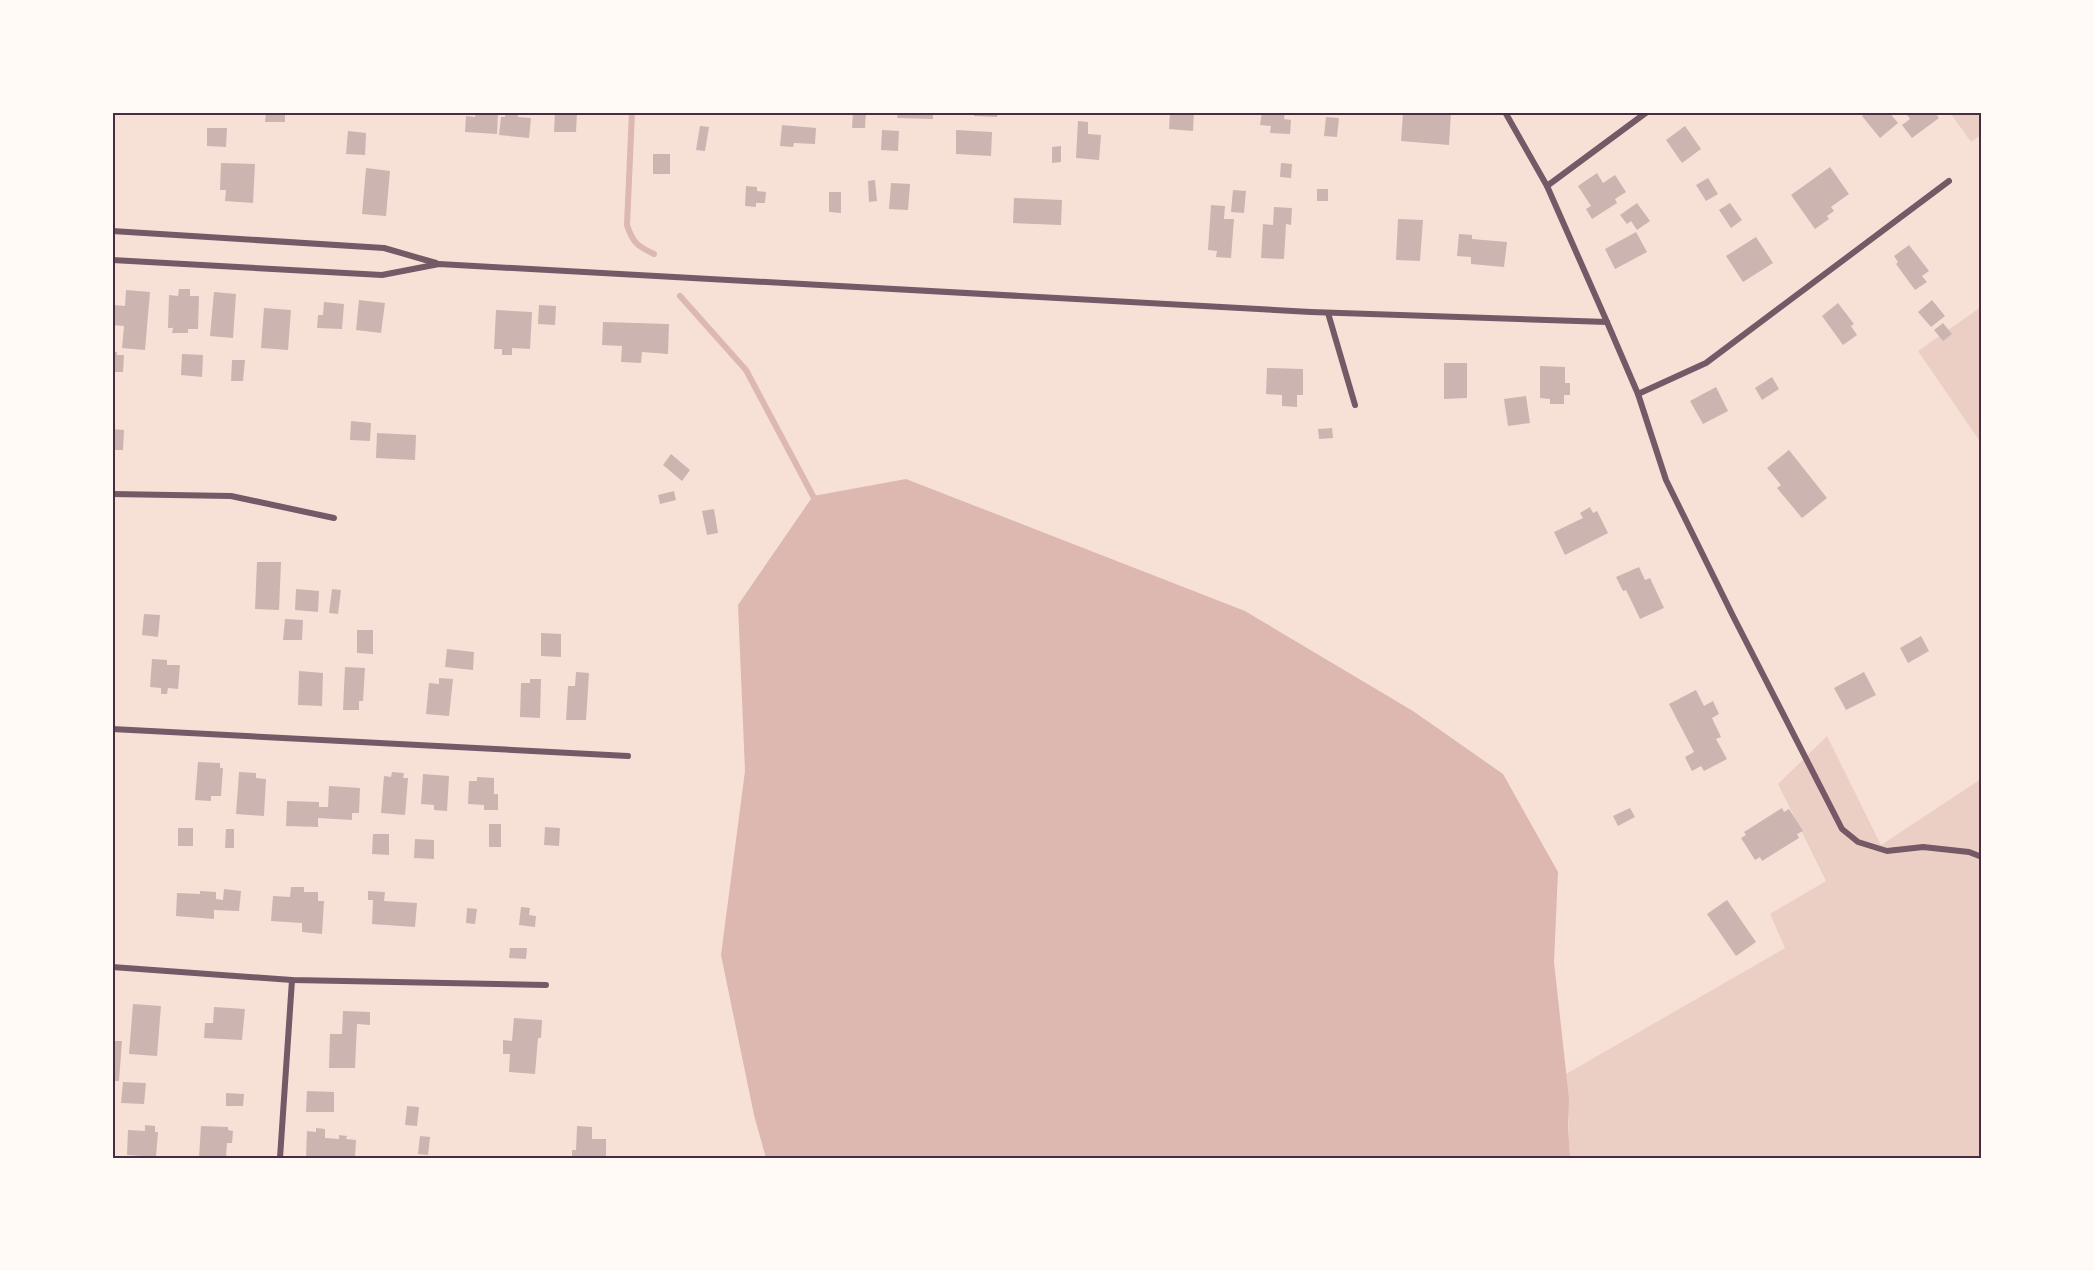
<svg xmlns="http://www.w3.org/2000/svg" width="2094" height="1271" viewBox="0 0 2094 1271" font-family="Inter,sans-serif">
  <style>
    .green { fill: #ebcfc5 }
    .water { fill: #dcb8b0 }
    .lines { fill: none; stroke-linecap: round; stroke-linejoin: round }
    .stream { stroke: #dcb8b0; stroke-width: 6 }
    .building { fill: #ccb4b1 }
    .minor { stroke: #755966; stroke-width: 6 }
    .neatline { fill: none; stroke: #4a2c40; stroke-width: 2 }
  </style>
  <rect width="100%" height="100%" fill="#f7e1d7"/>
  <g class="green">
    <polygon points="1950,113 1981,113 1981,135 1971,142"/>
    <polygon points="1981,307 1981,443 1918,351"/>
    <path d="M1827 736 1881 845 1981 779V1158H1570C1568 1130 1569 1102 1566 1074L1785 948 1770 914 1826 881 1778 784Z"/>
  </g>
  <polygon class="water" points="906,479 1245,611 1413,711 1503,774 1558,872 1554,962 1569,1099 1568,1125 1570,1158 766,1158 754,1115 721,955 745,771 738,605 813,496"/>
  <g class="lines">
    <g class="stream">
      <path d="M632 112 627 225C633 243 637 246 654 254"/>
      <polyline points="680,296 746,370 813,496"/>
    </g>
  </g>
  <g class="building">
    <polygon points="266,112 285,112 285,122 265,122"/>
    <polygon points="476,112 498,113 497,134 465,132 466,116 475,117"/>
    <polygon points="506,112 518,112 518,117 531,118 529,138 499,135 501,117 505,117"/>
    <polygon points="555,112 577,112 576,132 554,132"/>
    <polygon points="853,112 866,112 865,128 852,128"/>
    <polygon points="898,112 933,112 933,119 897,118"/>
    <polygon points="974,112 998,112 997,117 974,116"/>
    <polygon points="1170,112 1194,112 1193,131 1169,129"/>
    <polygon points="1262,112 1285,112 1284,119 1291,120 1290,134 1270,133 1271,126 1260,125"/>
    <polygon points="1428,112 1451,112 1449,145 1401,141 1403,113 1428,114"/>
    <polygon points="1867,112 1889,112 1898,123 1880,138 1862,116"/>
    <polygon points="1905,112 1935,112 1939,118 1912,138 1902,125 1910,119"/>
    <polygon points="1326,117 1339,118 1337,137 1324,136"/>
    <polygon points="1078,121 1088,122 1088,134 1101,135 1099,160 1076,158"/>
    <polygon points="782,125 816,128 815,144 794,143 793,147 780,146"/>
    <polygon points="700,126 709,127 705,151 696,150"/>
    <polygon points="1685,126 1701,149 1682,163 1666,140"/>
    <polygon points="207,128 227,128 226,147 207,146"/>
    <polygon points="882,130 899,131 898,151 881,150"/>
    <polygon points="956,130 992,132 991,156 956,154"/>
    <polygon points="348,131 366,133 365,155 346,154"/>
    <polygon points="1061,146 1061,162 1052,163 1052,147"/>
    <rect x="653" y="154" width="17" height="20"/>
    <polygon points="221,163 255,164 253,203 225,201 226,190 220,190"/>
    <polygon points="1281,163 1292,164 1291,178 1280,177"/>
    <polygon points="1830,167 1849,194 1831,207 1834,211 1827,216 1829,219 1815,229 1791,195"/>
    <polygon points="366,168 390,171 386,216 362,214"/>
    <polygon points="1597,173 1603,183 1615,175 1626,192 1615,199 1617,203 1592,219 1586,209 1591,206 1578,186"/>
    <polygon points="1708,178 1718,194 1706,201 1696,185"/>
    <polygon points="875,180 877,201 869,202 868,181"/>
    <polygon points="891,183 910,184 908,210 889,209"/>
    <polygon points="746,186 757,187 757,191 766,192 765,203 756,203 756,207 745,206"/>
    <rect x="1317" y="189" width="11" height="12"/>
    <polygon points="1233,190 1246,191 1244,213 1231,212"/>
    <polygon points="829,192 841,192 841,213 829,212"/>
    <polygon points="1014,198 1062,200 1061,225 1013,223"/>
    <polygon points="1637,203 1650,221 1637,230 1631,221 1627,224 1620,215"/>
    <polygon points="1730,203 1742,220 1731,228 1719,210"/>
    <polygon points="1211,205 1225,206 1224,219 1234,219 1231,258 1216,257 1217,251 1208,250"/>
    <polygon points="1274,207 1292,208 1291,225 1286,224 1284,259 1261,258 1263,224 1273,225"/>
    <polygon points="1398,219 1423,220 1420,261 1396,260"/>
    <polygon points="1636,232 1647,252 1615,269 1605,249"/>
    <polygon points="1459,234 1472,235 1472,239 1507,242 1504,267 1471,264 1471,257 1457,256"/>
    <polygon points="1756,237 1773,263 1743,282 1726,256"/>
    <polygon points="1909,245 1929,271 1922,276 1927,282 1915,290 1896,264 1898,262 1894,256"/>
    <polygon points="179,289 190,289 190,296 199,296 198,329 188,329 188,333 172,333 173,328 168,328 169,295 178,296"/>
    <polygon points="126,290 150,292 145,350 122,348 124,326 112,325 114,305 125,306"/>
    <polygon points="214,292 236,294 233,338 210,336"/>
    <polygon points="359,300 385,303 381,333 356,330"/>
    <polygon points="1932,300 1945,316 1931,327 1918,312"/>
    <polygon points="324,302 344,304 342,329 317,328 318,315 323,315"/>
    <polygon points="1838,303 1854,324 1851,326 1857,335 1843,345 1822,316"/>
    <polygon points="539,305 556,306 555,325 538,324"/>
    <polygon points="264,308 291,310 288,350 261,348"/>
    <polygon points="496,310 532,312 530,349 512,348 512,355 502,355 502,349 494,349"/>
    <polygon points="603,322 669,324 668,354 642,352 641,363 621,362 622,346 602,345"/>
    <polygon points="1943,323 1952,334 1943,341 1934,330"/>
    <polygon points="112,352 117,352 117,355 124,355 123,372 112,372"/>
    <polygon points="182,354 203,355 202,377 181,375"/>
    <polygon points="232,360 245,360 243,381 231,381"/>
    <polygon points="1444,363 1467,363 1467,398 1444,399"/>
    <polygon points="1540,366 1565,367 1565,383 1570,383 1570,395 1564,395 1564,404 1550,404 1550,399 1540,398"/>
    <polygon points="1267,368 1303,369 1303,395 1297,395 1297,407 1282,406 1282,395 1266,394"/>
    <polygon points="1772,377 1779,389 1762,400 1755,388"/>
    <polygon points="1716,387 1728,411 1703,424 1690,401"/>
    <polygon points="1526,396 1530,423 1508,426 1504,399"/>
    <polygon points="351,421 371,423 370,441 350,440"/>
    <polygon points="1332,428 1333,438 1319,439 1318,429"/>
    <polygon points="112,429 124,430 123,450 112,450"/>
    <polygon points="377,433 416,435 415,460 376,458"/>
    <polygon points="1789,450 1827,498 1802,518 1777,488 1781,485 1767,468"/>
    <polygon points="671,454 690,470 682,481 663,465"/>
    <polygon points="674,491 676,500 660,504 658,495"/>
    <polygon points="1590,507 1593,513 1597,511 1608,533 1565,555 1554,532 1583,518 1580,513"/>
    <polygon points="714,509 718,533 707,535 702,511"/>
    <polygon points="257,562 281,562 279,610 255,609"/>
    <polygon points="1639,567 1645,580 1650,578 1664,608 1640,619 1626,590 1623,591 1616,577"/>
    <polygon points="296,589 319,591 318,612 295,610"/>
    <polygon points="332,589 341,590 338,614 329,613"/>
    <polygon points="144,614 160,615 158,637 142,635"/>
    <polygon points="285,619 303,620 302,640 283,640"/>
    <polygon points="357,630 373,630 373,654 357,653"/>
    <polygon points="541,633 561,634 561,657 541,656"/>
    <polygon points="1921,636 1929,651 1908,663 1900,648"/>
    <polygon points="447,649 474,652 473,670 445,667"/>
    <polygon points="152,659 167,660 167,665 180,665 178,689 168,688 167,694 161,694 161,688 150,687"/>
    <polygon points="345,667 365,668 363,701 359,701 359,710 343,710"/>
    <polygon points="299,671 323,673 322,706 298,705"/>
    <polygon points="576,672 589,673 586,720 566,720 568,686 575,686"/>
    <polygon points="1864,672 1876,695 1846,710 1834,688"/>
    <polygon points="439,678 453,679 449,716 426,714 429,683 439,684"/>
    <polygon points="530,679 541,679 540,718 520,717 521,683 530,683"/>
    <polygon points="1696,690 1704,706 1713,701 1719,714 1712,718 1721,737 1716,739 1727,759 1704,771 1701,766 1692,771 1685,757 1694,752 1669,704"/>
    <polygon points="198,762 220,763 220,768 223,768 221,796 211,796 211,801 195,800"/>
    <polygon points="239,772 256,773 256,778 266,779 264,816 236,814"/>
    <polygon points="392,772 404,773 403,778 408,778 405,815 381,813 384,776 391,777"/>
    <polygon points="423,774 449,776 447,811 434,810 434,805 421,804"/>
    <polygon points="477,777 494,778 494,794 498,794 498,810 484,810 484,805 468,804 469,781 477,781"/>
    <polygon points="329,786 360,788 359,813 352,813 352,820 318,818 318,827 286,826 287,801 319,802 319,807 328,807"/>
    <polygon points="1630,808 1635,817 1618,826 1613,816"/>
    <polygon points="1782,808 1784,812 1789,809 1803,831 1797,834 1799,838 1762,861 1760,857 1755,860 1741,838 1746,835 1744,832"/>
    <rect x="489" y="824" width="12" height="23"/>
    <polygon points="545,827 560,828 559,846 544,845"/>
    <rect x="178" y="828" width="15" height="18"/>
    <polygon points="226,829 234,829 234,848 225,848"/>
    <polygon points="373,834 389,834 389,855 372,854"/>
    <polygon points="415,839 434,840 434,859 414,858"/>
    <polygon points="291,887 304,887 304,892 318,892 318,901 324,901 322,934 302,932 302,923 271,921 273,896 290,897"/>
    <polygon points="224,889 241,891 239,911 214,910 214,919 176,916 177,893 200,894 200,891 216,892 216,899 223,900"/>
    <polygon points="368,891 385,892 384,901 417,903 415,927 372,924 373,900 368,900"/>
    <polygon points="1727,900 1756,942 1736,956 1707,914"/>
    <polygon points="521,907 530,908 529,915 536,916 535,927 519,925"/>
    <polygon points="467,908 477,909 475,924 466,923"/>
    <polygon points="510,948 527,948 526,959 509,958"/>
    <polygon points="133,1004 161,1006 157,1056 129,1054"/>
    <polygon points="214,1007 245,1009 242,1040 204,1038 205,1023 213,1023"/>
    <polygon points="343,1011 370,1012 370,1025 357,1024 355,1068 329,1068 330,1034 342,1034"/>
    <polygon points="514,1018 542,1020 541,1038 538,1038 535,1074 509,1072 510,1054 503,1054 503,1040 512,1041"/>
    <polygon points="112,1041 122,1041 119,1081 112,1081"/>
    <polygon points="123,1082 146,1083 144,1104 121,1103"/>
    <polygon points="307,1091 334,1092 334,1112 306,1112"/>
    <polygon points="226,1093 244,1094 243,1106 226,1106"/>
    <polygon points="407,1106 419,1107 417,1126 405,1125"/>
    <polygon points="145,1125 155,1126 155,1132 158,1132 156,1157 127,1155 128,1130 145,1131"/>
    <polygon points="201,1126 228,1127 228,1130 233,1131 232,1143 227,1143 226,1158 199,1158"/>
    <polygon points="577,1126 592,1127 592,1139 606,1139 606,1158 572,1158 572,1150 576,1150"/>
    <polygon points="316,1128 325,1129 325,1138 339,1139 339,1135 347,1136 346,1139 356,1140 355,1157 334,1156 334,1158 306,1158 307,1131 316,1132"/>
    <polygon points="420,1136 430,1137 428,1155 418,1154"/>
  </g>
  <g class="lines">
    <g class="minor">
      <polyline points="1505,112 1547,186 1607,322"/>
      <polyline points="1547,186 1647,112"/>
      <polyline points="112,231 384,248 436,263"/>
      <polyline points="112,260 382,275 439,264 1311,312 1607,322 1638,394 1666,480 1733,616 1842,829 1858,842 1887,851 1923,847 1969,852 1982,857"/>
      <polyline points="1328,313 1355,405"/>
      <polyline points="1638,394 1706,363 1949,181"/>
      <polyline points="112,494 231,496 334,518"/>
      <polyline points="112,729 628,756"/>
      <polyline points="112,967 292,980 546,985"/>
      <polyline points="280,1158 292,980"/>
    </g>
  </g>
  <rect width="2094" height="1271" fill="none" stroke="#fffaf5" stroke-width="228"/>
  <rect x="114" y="114" width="1866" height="1043" class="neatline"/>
</svg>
